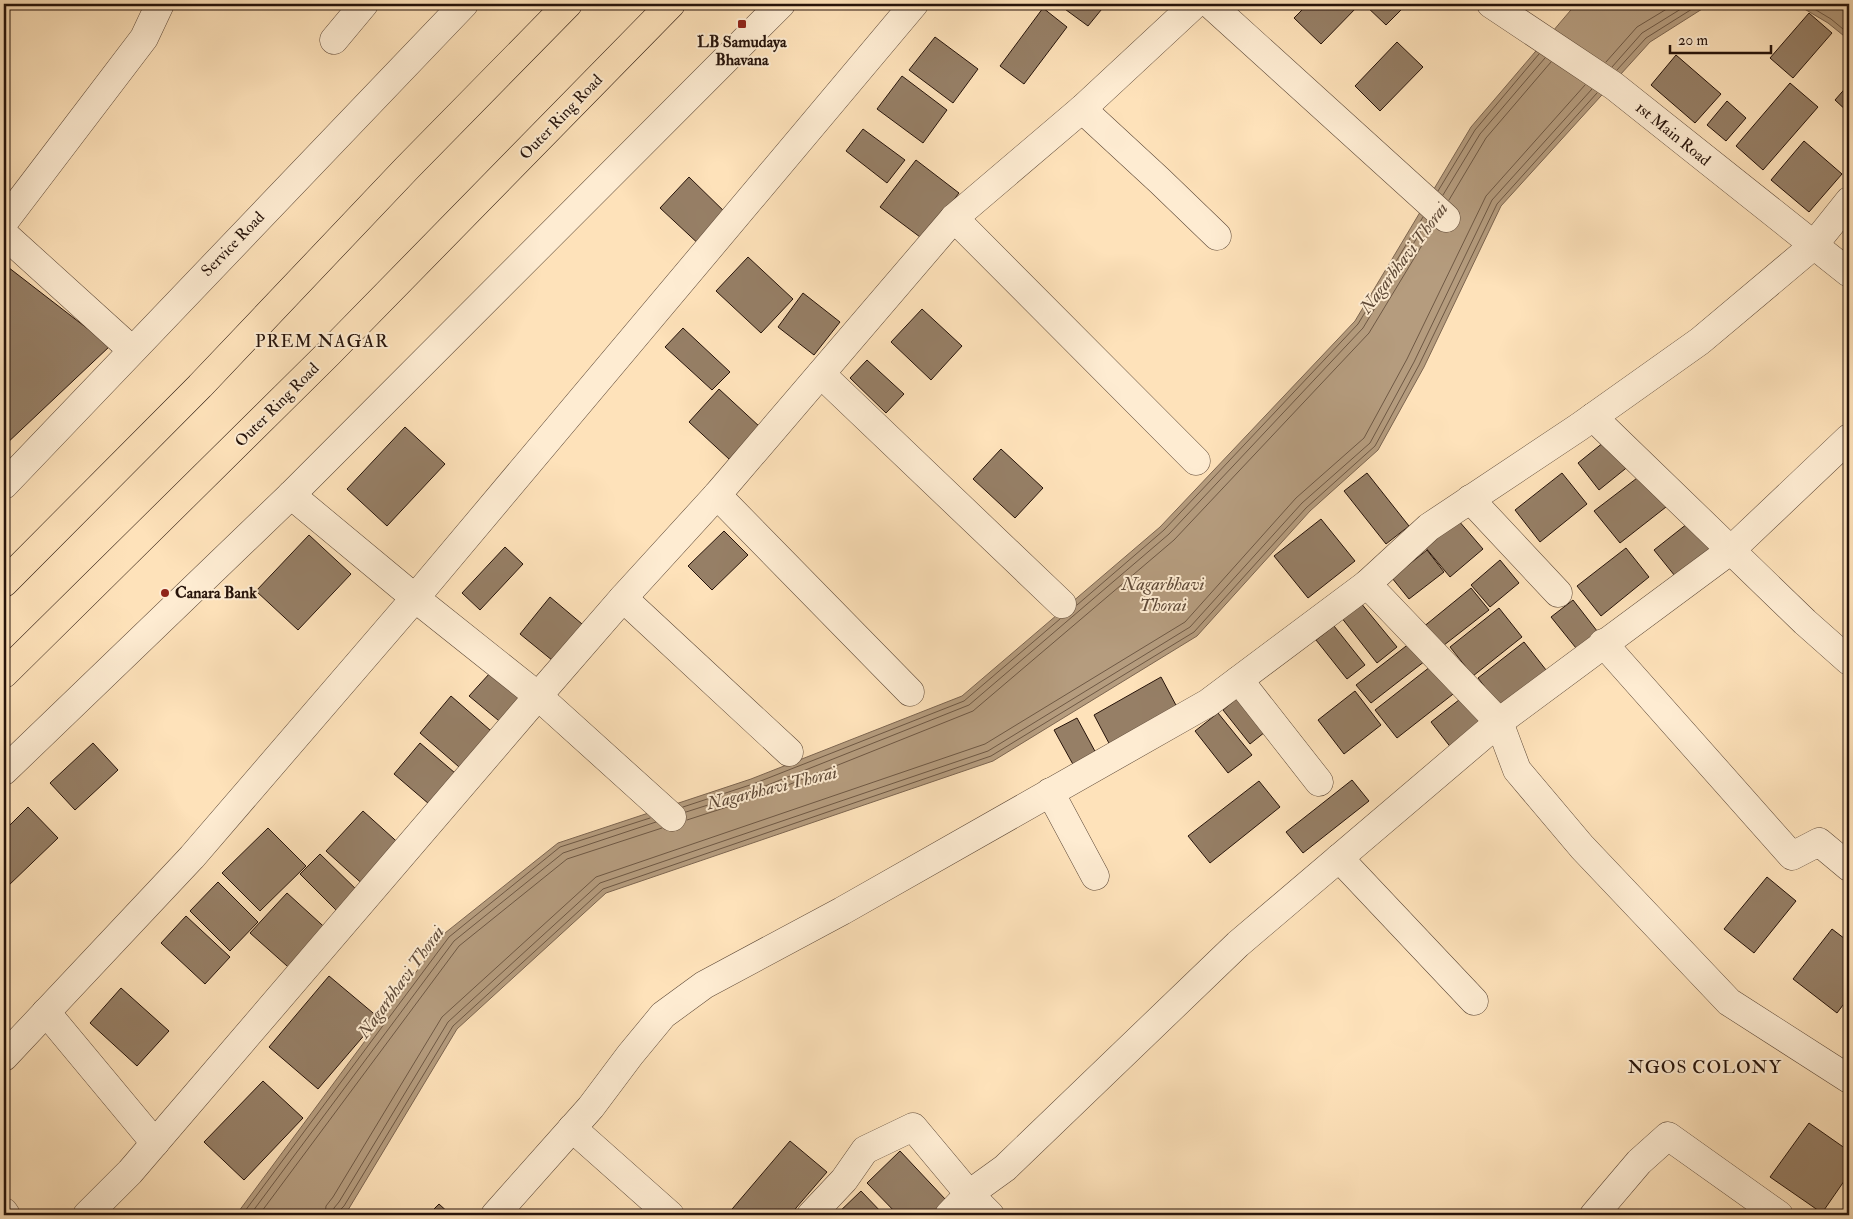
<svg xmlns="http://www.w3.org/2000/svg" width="1853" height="1219" viewBox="0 0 1853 1219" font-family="'IM FELL Double Pica',serif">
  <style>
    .water { fill: #b59c7e; stroke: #7c6550 }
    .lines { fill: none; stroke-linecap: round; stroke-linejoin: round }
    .shore { stroke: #6e5844; stroke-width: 1 }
    .building { fill: #967f66; stroke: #26130a }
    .minor-casing { stroke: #5c4736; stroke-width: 29 }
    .highway-casing { stroke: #26130a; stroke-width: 29 }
    .minor { stroke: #feecd2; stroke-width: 28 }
    .highway { stroke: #fee2ba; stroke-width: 28 }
    .poi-dot { fill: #8f2418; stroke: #feecd2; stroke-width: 2 }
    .labels { text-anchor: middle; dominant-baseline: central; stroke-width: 4; stroke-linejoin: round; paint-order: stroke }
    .poi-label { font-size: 16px; font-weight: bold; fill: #26130a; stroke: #feecd2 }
    .street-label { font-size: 16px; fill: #26130a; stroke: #feecd2 }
    .water-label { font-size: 18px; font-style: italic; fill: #5f4a38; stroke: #feecd2 }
    .neighbourhood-label { font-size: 18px; letter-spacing: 1px; fill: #26130a; stroke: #feecd2 }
  </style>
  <rect width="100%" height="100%" fill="#fee2ba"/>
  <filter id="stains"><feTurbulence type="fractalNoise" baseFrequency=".004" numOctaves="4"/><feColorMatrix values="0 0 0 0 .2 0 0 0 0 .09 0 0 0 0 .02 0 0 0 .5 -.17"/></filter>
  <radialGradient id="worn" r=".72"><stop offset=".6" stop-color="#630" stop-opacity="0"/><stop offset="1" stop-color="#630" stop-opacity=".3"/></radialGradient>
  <g class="water">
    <polygon points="1576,4 1710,4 1650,42 1501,206 1424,367 1378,450 1310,511 1197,636 993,761 606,893 457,1029 348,1210 342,1215 236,1215 445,933 558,843 751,779 962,696 1160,527 1355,321 1471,127"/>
    <polygon points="1796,4 1849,4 1849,40 1828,23"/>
  </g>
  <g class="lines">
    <g class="shore">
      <polyline points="1806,4 1831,19 1849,34"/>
      <polyline points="1606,62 1637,27 1675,4"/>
      <polyline points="1612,67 1642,33 1689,4"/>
      <polyline points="1617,70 1646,38 1700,4"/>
      <polyline points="1438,191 1475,130 1539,54"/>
      <polyline points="1443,195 1480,134 1545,58"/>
      <polyline points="1449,200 1486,138 1551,62"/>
      <polyline points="1077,605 1164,530 1358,324 1423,217"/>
      <polyline points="683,807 753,784 964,701 1060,619"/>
      <polyline points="686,812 755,790 969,705 1169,534 1363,328 1427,221"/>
      <polyline points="687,820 758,797 973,711 1174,540 1369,333 1433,227"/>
      <polyline points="242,1215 449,937 560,847 650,818"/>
      <polyline points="250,1215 454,941 563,853 656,822"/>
      <polyline points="259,1215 459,946 567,859 662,828"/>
      <polyline points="325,1215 326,1206 333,1197 442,1017 596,877 985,744 1185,622 1296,498 1364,438 1407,359 1486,196 1585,85"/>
      <polyline points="332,1215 334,1208 339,1202 448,1022 600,883 988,751 1190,627 1302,503 1370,443 1414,362 1492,200 1592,89"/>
      <polyline points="339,1215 339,1211 344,1206 453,1026 603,889 991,756 1194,632 1306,508 1375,446 1419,365 1497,204 1597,93"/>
    </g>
  </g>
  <g class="building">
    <polygon points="1058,4 1106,4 1088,26"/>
    <polygon points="1308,4 1354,4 1357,7 1321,44 1294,18"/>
    <polygon points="1364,4 1407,4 1386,25"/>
    <polygon points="1043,8 1067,27 1024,84 1000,66"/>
    <polygon points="1809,13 1832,33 1793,78 1770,58"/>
    <polygon points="935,37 978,69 953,103 909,70"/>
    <polygon points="1397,42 1423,67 1380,111 1355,86"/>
    <polygon points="1676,55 1721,94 1695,123 1651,85"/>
    <polygon points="902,76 947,110 923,143 877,109"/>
    <polygon points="1790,83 1818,107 1763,170 1736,146"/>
    <polygon points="1849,84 1849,113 1835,100"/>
    <polygon points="1727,101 1746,118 1726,141 1707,125"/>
    <polygon points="863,129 905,160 887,183 846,151"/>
    <polygon points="1804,141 1842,174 1809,212 1771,180"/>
    <polygon points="916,160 959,193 924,240 880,207"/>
    <polygon points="689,177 731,218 703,248 660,208"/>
    <polygon points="748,257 793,299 761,333 716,291"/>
    <polygon points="4,264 110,346 4,446"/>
    <polygon points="803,293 840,322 814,355 778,327"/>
    <polygon points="922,309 962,346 931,380 891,342"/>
    <polygon points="683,328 730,372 712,390 665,347"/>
    <polygon points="867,360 904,394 886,413 850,378"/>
    <polygon points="719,389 760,427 729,459 689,422"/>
    <polygon points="405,427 445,464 387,526 347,489"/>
    <polygon points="1609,438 1630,465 1599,490 1578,463"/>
    <polygon points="1001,449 1043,488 1015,518 973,479"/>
    <polygon points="1367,473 1409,526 1386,544 1344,491"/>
    <polygon points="1562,473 1587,504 1540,542 1515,510"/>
    <polygon points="1641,475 1666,507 1620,543 1594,511"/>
    <polygon points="1321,519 1355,561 1308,598 1274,556"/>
    <polygon points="1458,520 1483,549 1450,577 1425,547"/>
    <polygon points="1692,520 1714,546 1675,576 1654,550"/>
    <polygon points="724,531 748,555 712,590 688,566"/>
    <polygon points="309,535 351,574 298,630 256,591"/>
    <polygon points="505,547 523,564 480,610 462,593"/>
    <polygon points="1626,548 1649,577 1601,616 1577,586"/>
    <polygon points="1427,550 1444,572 1409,599 1392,578"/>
    <polygon points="1500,560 1519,583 1490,607 1471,585"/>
    <polygon points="1471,588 1489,610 1439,649 1422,628"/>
    <polygon points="550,597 588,629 558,665 520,634"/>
    <polygon points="1573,600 1601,636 1580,653 1551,617"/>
    <polygon points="1360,602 1397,647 1377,663 1341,617"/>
    <polygon points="1499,608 1522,637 1473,676 1450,647"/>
    <polygon points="1334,626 1365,665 1347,679 1316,640"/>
    <polygon points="1524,642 1550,675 1504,712 1478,678"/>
    <polygon points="1410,643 1425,661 1371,703 1356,685"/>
    <polygon points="1435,663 1457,691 1397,738 1375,710"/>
    <polygon points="490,673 524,702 504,725 469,696"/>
    <polygon points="1161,677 1178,709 1111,747 1094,715"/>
    <polygon points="1355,691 1381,725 1344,754 1318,720"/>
    <polygon points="1242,694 1270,728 1250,744 1223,710"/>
    <polygon points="451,696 498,737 466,773 420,733"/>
    <polygon points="1464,696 1486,722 1452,749 1431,722"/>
    <polygon points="1218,713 1252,755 1228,773 1195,731"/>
    <polygon points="1077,718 1097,755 1075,768 1054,730"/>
    <polygon points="93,743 118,770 75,810 50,783"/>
    <polygon points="420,743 462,779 436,810 394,774"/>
    <polygon points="1352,780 1369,801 1303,853 1286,832"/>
    <polygon points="1259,781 1280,807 1210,863 1188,836"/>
    <polygon points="28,807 58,838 8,886 4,882 4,831"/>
    <polygon points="363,811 404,848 367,888 326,851"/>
    <polygon points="268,828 306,866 260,911 222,873"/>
    <polygon points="320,854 363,896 342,916 300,874"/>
    <polygon points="1767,877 1796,901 1754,953 1724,929"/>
    <polygon points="218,882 258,922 230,951 190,911"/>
    <polygon points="287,893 332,934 296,974 250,933"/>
    <polygon points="186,916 230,957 205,984 161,943"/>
    <polygon points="1832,929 1849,942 1849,997 1837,1013 1793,979"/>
    <polygon points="329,976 379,1018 318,1089 269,1047"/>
    <polygon points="121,988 169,1031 137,1066 90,1023"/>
    <polygon points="263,1081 303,1118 244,1180 204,1142"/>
    <polygon points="1809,1123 1849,1151 1849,1174 1822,1213 1770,1177"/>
    <polygon points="790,1141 827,1172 790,1215 727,1215"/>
    <polygon points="900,1151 946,1200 930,1215 898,1215 867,1183"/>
    <polygon points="861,1191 884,1215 836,1215"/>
    <polygon points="439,1204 451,1215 428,1215"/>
  </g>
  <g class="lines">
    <defs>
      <g id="minor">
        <polyline points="1210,4 1446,218"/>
        <polyline points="1491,4 1614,86 1849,273"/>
        <polyline points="334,40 364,4"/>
        <polyline points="1082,109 1160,181 1217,236"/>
        <polyline points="954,218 1196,461"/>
        <polyline points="4,222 144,38 160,4"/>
        <polyline points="4,234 132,350"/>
        <polyline points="821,374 1062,604"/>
        <polyline points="1593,417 1805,622 1849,661"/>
        <polyline points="4,485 464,4"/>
        <polyline points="291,495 415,598 538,696 672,817"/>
        <polyline points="717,495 910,692"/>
        <polyline points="1470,499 1558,593"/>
        <polyline points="1367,584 1499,722 1517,770 1582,847 1729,1002 1849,1079"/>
        <polyline points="623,598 789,752"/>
        <polyline points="1603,643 1792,856 1819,842 1849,867"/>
        <polyline points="1239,680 1319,782"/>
        <polyline points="4,771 291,495 781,4"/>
        <polyline points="1050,792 1095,876"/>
        <polyline points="1339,858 1474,1001"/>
        <polyline points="46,1012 155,1143"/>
        <polyline points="4,1057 192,857 415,598 914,4"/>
        <polyline points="572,1128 670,1215"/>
        <polyline points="4,1212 6,1215"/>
        <polyline points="87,1215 130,1172 538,696 623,598 717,495 954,218 1082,109 1195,4"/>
        <polyline points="495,1215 591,1107 630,1055 663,1015 704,985 842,911 1208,703 1367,584 1429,527 1579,427 1700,341 1813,246 1849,201"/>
        <polyline points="811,1215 844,1180 865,1150 913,1127 969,1194 990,1215"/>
        <polyline points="949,1215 969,1194 1005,1168 1238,944 1499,722 1731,550 1849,438"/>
        <polyline points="1594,1215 1639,1162 1668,1136 1779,1215"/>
      </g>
      <g id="highway">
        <polyline points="4,583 200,386 407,168 568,4"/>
        <polyline points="4,674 328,354 671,4"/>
      </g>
    </defs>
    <use href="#minor" class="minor-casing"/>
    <use href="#highway" class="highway-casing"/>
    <use href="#minor" class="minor"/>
    <use href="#highway" class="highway"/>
  </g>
  <g class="poi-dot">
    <rect x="737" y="19" width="10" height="10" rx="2.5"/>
    <circle cx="165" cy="593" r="5"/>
  </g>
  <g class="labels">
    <g class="poi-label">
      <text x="742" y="42">LB Samudaya<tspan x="742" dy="18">Bhavana</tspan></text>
      <text x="175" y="593" text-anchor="start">Canara Bank</text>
    </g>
    <g class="street-label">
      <text transform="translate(561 117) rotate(-46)">Outer Ring Road</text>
      <text transform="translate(1673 134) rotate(39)">1st Main Road</text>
      <text transform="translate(233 244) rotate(-46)">Service Road</text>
      <text transform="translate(277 405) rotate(-45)">Outer Ring Road</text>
    </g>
    <g class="water-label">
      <text transform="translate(1404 258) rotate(-53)">Nagarbhavi Thorai</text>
      <text x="1163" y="584">Nagarbhavi<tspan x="1163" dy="21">Thorai</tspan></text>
      <text transform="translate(772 788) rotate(-14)">Nagarbhavi Thorai</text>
      <text transform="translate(401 982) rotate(-54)">Nagarbhavi Thorai</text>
    </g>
    <g class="neighbourhood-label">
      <text x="322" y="341">PREM NAGAR</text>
      <text x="1705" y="1067">NGOS COLONY</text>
    </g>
  </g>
  <rect width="1853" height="1219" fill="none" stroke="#fee2ba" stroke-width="20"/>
  <rect x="5" y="5" width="1843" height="1209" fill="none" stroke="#26130a" stroke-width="2.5"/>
  <rect x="10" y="10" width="1833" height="1199" fill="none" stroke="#26130a"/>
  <path d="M1670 45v8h101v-8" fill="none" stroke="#26130a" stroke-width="2.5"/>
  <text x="1678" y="45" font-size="15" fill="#26130a" stroke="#feecd2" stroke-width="4" paint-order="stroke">20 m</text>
  <rect width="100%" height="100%" filter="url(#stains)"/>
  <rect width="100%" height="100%" fill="url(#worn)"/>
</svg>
